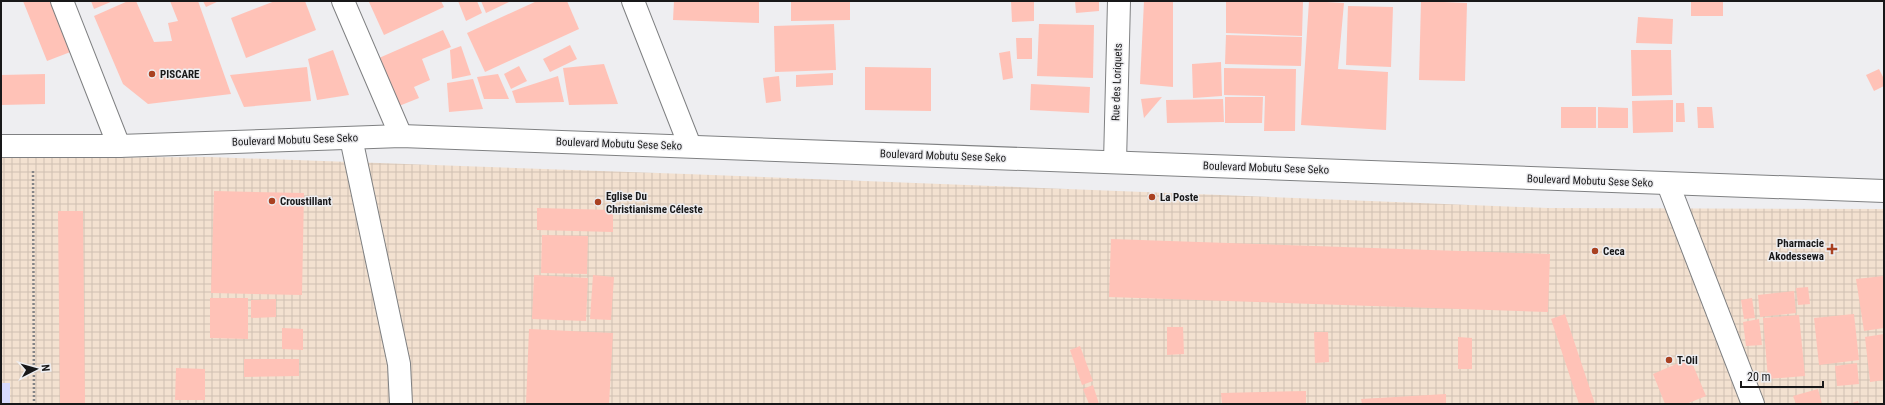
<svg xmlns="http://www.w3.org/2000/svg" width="1885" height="405" viewBox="0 0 1885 405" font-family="'Roboto Condensed',sans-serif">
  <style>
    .industrial { fill: url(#industrial-grid) }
    .pitch { fill: #d7dafd }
    .building { fill: #ffc2b7 }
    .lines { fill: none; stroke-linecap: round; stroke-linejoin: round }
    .minor-casing { stroke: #7f8082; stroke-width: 24 }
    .path { stroke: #858587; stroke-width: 2.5; stroke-dasharray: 2 2; stroke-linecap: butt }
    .minor { stroke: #fff; stroke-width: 22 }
    .poi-dot { fill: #a94121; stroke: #eeeef1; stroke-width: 1.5 }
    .labels { text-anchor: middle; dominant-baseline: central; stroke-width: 3; stroke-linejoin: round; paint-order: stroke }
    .poi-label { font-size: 11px; font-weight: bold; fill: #181819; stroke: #eeeef1; text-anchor: start }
    .street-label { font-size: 11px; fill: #181819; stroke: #eeeef1 }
  </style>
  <defs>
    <pattern id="industrial-grid" width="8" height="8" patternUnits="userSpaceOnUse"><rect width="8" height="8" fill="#f3e1d0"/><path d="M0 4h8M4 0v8" fill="none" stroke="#d0c0b2"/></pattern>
  </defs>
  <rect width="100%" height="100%" fill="#eeeef1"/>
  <polygon class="industrial" points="210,157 686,174 1548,208 1884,209 1884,404 1,404 1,158"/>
  <rect class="pitch" x="1" y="383" width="9" height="21"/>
  <g class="building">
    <polygon points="23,1 53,1 73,51 47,61"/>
    <polygon points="91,1 113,1 94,9"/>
    <polygon points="128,1 136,1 154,42 172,41 168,23 178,21 170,1 198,1 231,94 148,104 123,84 94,16"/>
    <polygon points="203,1 219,1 206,7"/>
    <polygon points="275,1 305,1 316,30 246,58 231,18"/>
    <polygon points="441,1 444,7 384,35 369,2"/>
    <polygon points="458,1 477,1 482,13 466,21"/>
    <polygon points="481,1 508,1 509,2 486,13"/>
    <polygon points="537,1 567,1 579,29 485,72 467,33"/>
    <polygon points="674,1 759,1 759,23 673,20"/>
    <polygon points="791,1 850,1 850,20 791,21"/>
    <polygon points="1011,1 1034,1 1034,21 1012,22"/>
    <polygon points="1075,1 1099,1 1099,11 1076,13"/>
    <polygon points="1144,1 1173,1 1173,87 1140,84"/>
    <polygon points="1226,1 1303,1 1302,36 1226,33"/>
    <polygon points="1309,1 1344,3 1338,69 1388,72 1386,130 1301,125"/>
    <polygon points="1421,1 1467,3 1465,81 1419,80"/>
    <rect x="1691" y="1" width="32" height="15"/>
    <polygon points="1348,6 1393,7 1391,67 1346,65"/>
    <polygon points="1638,17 1673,19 1672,44 1636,43"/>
    <polygon points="834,24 836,70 775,72 774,26"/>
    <polygon points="1039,24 1094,25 1093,78 1037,76"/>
    <polygon points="443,30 451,47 422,59 430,80 414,87 419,98 399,106 379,58"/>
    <polygon points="1226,35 1302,37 1301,66 1225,64"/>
    <polygon points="1016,38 1032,38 1032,59 1017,59"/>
    <polygon points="570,45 577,59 550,72 543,59"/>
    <polygon points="461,46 471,75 452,79 450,50"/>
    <polygon points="333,50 349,95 317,100 308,59"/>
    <polygon points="1631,50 1671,50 1672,95 1632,96"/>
    <polygon points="1010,51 1013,78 1003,80 999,53"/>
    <polygon points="1221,62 1222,96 1193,98 1192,64"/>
    <polygon points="604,64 618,104 569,105 563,68"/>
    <polygon points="519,66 527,81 511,89 504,74"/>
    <polygon points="307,67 311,101 244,107 230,75"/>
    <polygon points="865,67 931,68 931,111 865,110"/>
    <polygon points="1224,68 1296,69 1295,131 1264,131 1265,96 1224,95"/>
    <polygon points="1879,69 1884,79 1884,86 1874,91 1866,75"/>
    <polygon points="833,73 833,85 796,87 796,75"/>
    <polygon points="45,74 45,104 1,105 1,75"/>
    <polygon points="498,74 509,99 484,99 477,77"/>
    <polygon points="558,76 564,102 516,103 512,91"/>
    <polygon points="779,76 781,101 766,103 763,78"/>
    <polygon points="473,79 483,109 449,112 447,83"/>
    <polygon points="1031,84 1090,87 1089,113 1030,110"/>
    <polygon points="1162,97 1144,118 1141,99"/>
    <polygon points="1225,97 1263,97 1262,123 1225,123"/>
    <polygon points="1223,99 1224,122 1167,123 1166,100"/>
    <polygon points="1673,100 1673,132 1633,133 1632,101"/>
    <polygon points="1676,103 1684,103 1685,122 1676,122"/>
    <rect x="1561" y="107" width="35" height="21"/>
    <polygon points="1598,107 1628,108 1628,128 1598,128"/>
    <polygon points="1697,107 1712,107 1714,128 1698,128"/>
    <polygon points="214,191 304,193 302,295 211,293"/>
    <polygon points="537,208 613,210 613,232 537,230"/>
    <polygon points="58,211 83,211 85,404 60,404"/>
    <polygon points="542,235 588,236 587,274 541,273"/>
    <polygon points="1111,239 1550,254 1548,312 1109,297"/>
    <polygon points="534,275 588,278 586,321 532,319"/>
    <polygon points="593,275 614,277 611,320 590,319"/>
    <polygon points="1883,276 1884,328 1864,331 1856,279"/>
    <polygon points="1808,287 1810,304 1798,305 1796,288"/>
    <polygon points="1794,291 1796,313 1760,317 1758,295"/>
    <polygon points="210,298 248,298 248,339 210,338"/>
    <polygon points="1752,298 1755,318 1744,319 1741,300"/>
    <polygon points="276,299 276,317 251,318 251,300"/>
    <polygon points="1565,314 1595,404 1579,404 1551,319"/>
    <polygon points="1854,314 1859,360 1819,365 1814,318"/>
    <polygon points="1799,315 1805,376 1768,379 1763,318"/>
    <polygon points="1759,319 1762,345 1746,346 1743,322"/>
    <polygon points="1167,327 1183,327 1184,354 1167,355"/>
    <polygon points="282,328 303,329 303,350 282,349"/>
    <polygon points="529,329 613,333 609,404 526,404"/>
    <polygon points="1314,332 1328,332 1329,362 1315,363"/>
    <polygon points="1884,334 1884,380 1870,382 1865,337"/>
    <polygon points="1458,337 1472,338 1472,369 1458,369"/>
    <polygon points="1080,346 1093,381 1082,385 1070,350"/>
    <polygon points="1690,358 1706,396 1686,404 1665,404 1653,374"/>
    <polygon points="244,359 299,359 299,376 244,377"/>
    <polygon points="1857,363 1859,384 1837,386 1835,366"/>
    <polygon points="176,368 205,369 205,400 175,400"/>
    <polygon points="1093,385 1099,404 1089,404 1083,389"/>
    <polygon points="1818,389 1822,404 1796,404 1793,396"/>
    <polygon points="1306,391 1306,404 1222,404 1221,393"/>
    <polygon points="1446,394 1446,404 1362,404 1361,399"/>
    <polygon points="1858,401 1859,404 1849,404"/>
  </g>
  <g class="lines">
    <defs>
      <g id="minor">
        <polyline points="62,1 119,146"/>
        <polyline points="343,1 401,136"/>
        <polyline points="633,1 690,146"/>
        <polyline points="351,138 399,364 401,404"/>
        <polyline points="1,146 119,146 401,136 1884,191"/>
        <polyline points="1115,162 1119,1"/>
        <polyline points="1668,184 1753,404"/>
      </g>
    </defs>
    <use href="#minor" class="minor-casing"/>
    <polyline class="path" points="33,171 34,404"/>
    <use href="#minor" class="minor"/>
  </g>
  <g class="poi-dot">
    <circle cx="152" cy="74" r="4"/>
    <circle cx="1152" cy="197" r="4"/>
    <circle cx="272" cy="201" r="4"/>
    <circle cx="598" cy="202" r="4"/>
    <path d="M1830 243h4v4h4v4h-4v4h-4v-4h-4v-4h4z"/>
    <circle cx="1595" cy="251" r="4"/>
    <circle cx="1669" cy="360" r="4"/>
  </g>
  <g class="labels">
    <g class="poi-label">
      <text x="160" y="74">PISCARE</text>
      <text x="606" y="196">Eglise Du<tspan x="606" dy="13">Christianisme Céleste</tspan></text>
      <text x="1160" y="197">La Poste</text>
      <text x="280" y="201">Croustillant</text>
      <text x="1824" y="243" text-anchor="end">Pharmacie<tspan x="1824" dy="13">Akodessewa</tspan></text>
      <text x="1603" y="251">Ceca</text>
      <text x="1677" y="360">T-Oil</text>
    </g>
    <g class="street-label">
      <text transform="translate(1117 82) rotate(-88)">Rue des Loriquets</text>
      <text transform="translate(295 140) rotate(-2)">Boulevard Mobutu Sese Seko</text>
      <text transform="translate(619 144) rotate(2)">Boulevard Mobutu Sese Seko</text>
      <text transform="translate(943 156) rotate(2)">Boulevard Mobutu Sese Seko</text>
      <text transform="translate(1266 168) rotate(2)">Boulevard Mobutu Sese Seko</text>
      <text transform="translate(1590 181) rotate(2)">Boulevard Mobutu Sese Seko</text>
    </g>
  </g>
  <rect width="1885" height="405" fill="none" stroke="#181819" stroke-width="4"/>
  <g transform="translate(36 369) rotate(84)" stroke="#eeeef1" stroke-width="3" paint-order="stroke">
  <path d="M0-3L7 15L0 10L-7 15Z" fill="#181819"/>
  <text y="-6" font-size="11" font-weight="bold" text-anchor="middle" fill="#181819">N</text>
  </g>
  <path d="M1741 381v6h82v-6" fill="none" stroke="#181819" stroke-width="2"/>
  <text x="1747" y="381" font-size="12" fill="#181819" stroke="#eeeef1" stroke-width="3" paint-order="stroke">20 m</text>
</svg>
